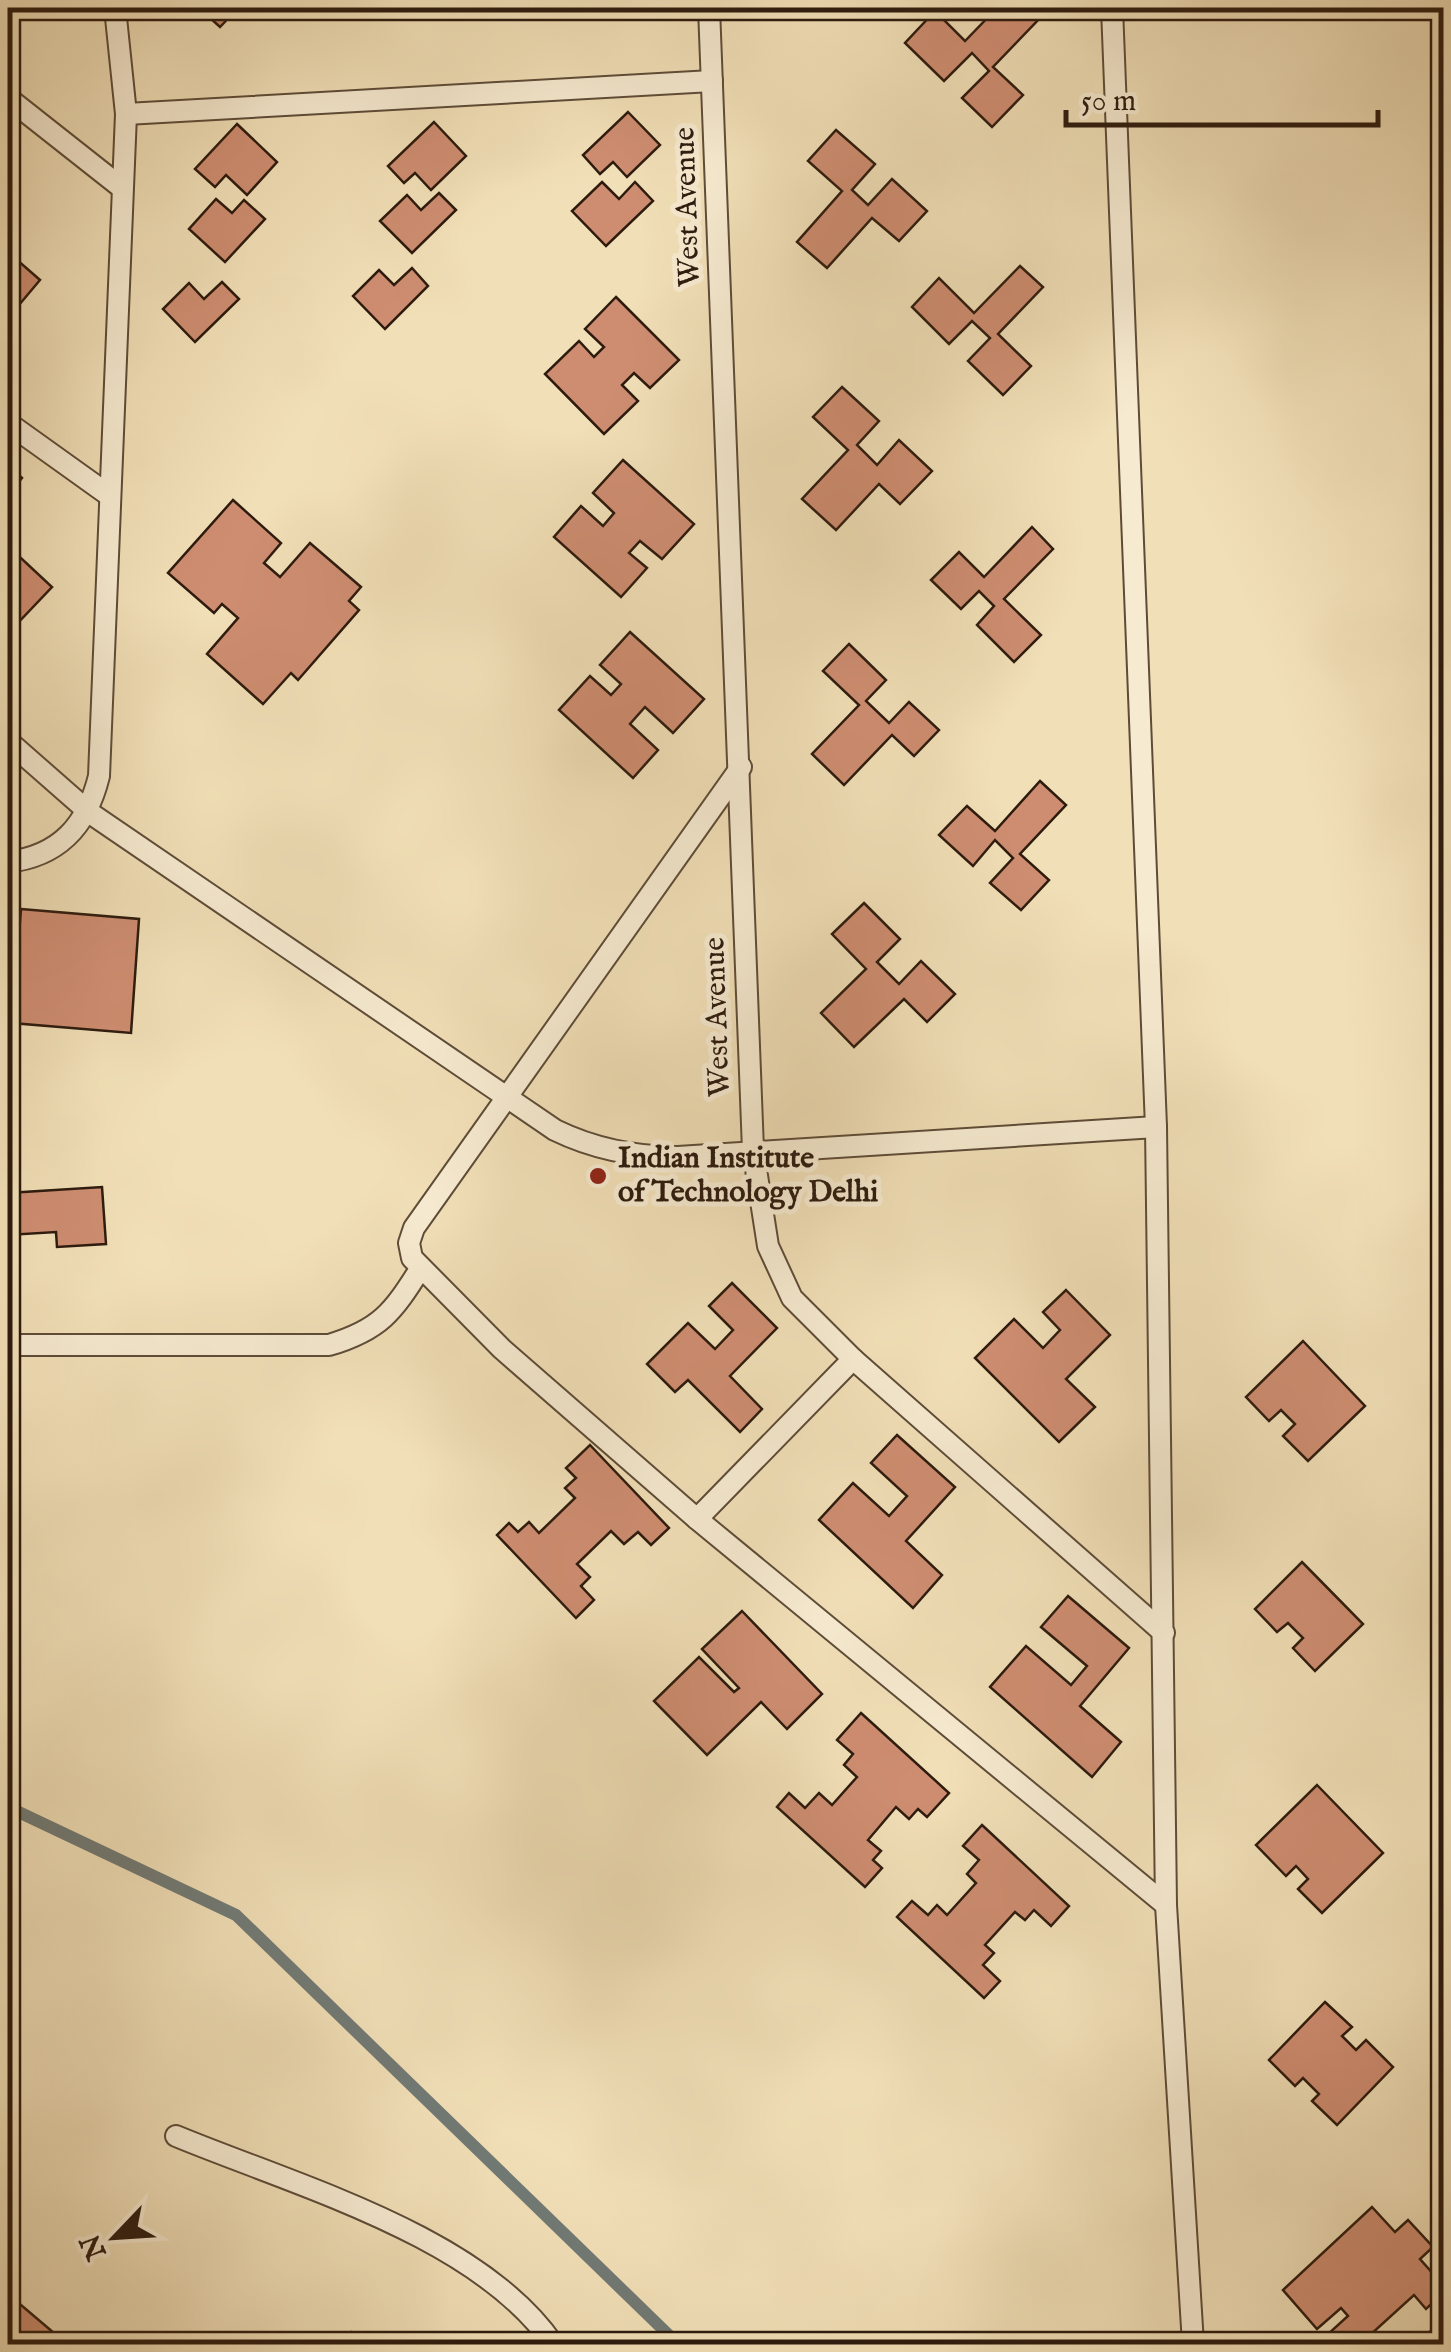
<svg xmlns="http://www.w3.org/2000/svg" width="1451" height="2352" viewBox="0 0 1451 2352" font-family="'IM FELL English',serif">
  <style>
    .lines { fill: none; stroke-linecap: round; stroke-linejoin: round }
    .stream { stroke: #717a75; stroke-width: 12 }
    .building { fill: #ce8d71; stroke: #2d1b0e; stroke-width: 2.5 }
    .lane-casing { stroke: #5e4c38; stroke-width: 24 }
    .lane { stroke: #f6ead0; stroke-width: 20 }
    .poi-dot { fill: #8f2418; stroke: #f6ead0; stroke-width: 4 }
    .labels { text-anchor: middle; dominant-baseline: central; stroke-width: 10; stroke-linejoin: round; paint-order: stroke }
    .street-label { font-size: 30px; fill: #2d1b0e; stroke: #f6ead0 }
    .poi-label { font-size: 30px; font-weight: bold; fill: #2d1b0e; stroke: #f6ead0; text-anchor: start }
  </style>
  <rect width="100%" height="100%" fill="#f1dfb7"/>
  <filter id="stains"><feTurbulence type="fractalNoise" baseFrequency=".002" numOctaves="4"/><feColorMatrix values="0 0 0 0 .2 0 0 0 0 .09 0 0 0 0 .02 0 0 0 .5 -.17"/></filter>
  <radialGradient id="worn" r=".72"><stop offset=".6" stop-color="#630" stop-opacity="0"/><stop offset="1" stop-color="#630" stop-opacity=".3"/></radialGradient>
  <g class="lines">
    <polyline class="stream" points="8,1807 236,1915 678,2344"/>
  </g>
  <g class="building">
    <polygon points="199,8 238,8 220,27"/>
    <polygon points="997,8 1029,8 1040,18 993,67 1023,95 992,127 962,98 989,71 972,53 944,81 905,43 935,11 965,41"/>
    <polygon points="628,112 660,145 627,177 613,162 600,174 583,155"/>
    <polygon points="434,122 466,156 431,190 415,173 404,183 388,166"/>
    <polygon points="237,124 277,162 247,195 226,175 215,187 195,169"/>
    <polygon points="836,130 875,164 852,190 868,205 892,179 927,211 899,241 872,218 827,268 797,242 842,191 808,161"/>
    <polygon points="602,182 619,199 635,182 653,201 606,246 572,211"/>
    <polygon points="439,193 456,210 412,253 380,221 407,195 421,210"/>
    <polygon points="216,199 232,213 244,200 265,219 225,262 189,229"/>
    <polygon points="8,252 40,280 8,318"/>
    <polygon points="1020,266 1043,287 998,334 1031,366 1003,395 968,361 990,338 972,321 949,344 912,307 939,278 974,313"/>
    <polygon points="412,268 428,286 385,329 353,296 379,270 394,285"/>
    <polygon points="222,282 239,299 195,342 163,309 189,283 204,299"/>
    <polygon points="616,297 679,360 650,388 634,373 622,385 638,401 604,434 545,374 579,341 594,357 604,347 585,329"/>
    <polygon points="842,387 879,421 857,445 877,465 899,440 932,471 900,504 879,484 836,530 802,499 848,450 813,417"/>
    <polygon points="623,460 694,524 662,559 640,541 629,553 647,568 621,597 554,537 581,506 603,526 614,513 593,493"/>
    <polygon points="8,465 22,478 8,496"/>
    <polygon points="233,500 281,543 264,563 280,577 310,543 361,587 349,601 359,610 298,680 291,673 263,704 207,654 238,618 222,604 214,613 168,573"/>
    <polygon points="1032,527 1053,549 1004,599 1041,635 1014,662 977,625 994,606 979,591 961,609 931,580 959,552 984,577"/>
    <polygon points="8,546 52,587 14,627 8,621"/>
    <polygon points="630,632 704,699 673,733 645,707 630,724 658,750 633,778 559,710 590,676 611,695 621,684 600,665"/>
    <polygon points="849,644 886,680 866,701 889,723 909,702 939,730 914,756 892,735 844,785 812,754 859,705 823,671"/>
    <polygon points="1040,781 1066,805 1020,854 1049,880 1021,910 990,883 1013,858 995,840 973,866 939,835 967,806 995,831"/>
    <polygon points="864,903 900,939 877,962 899,984 921,961 955,994 927,1022 904,999 854,1047 821,1013 866,969 832,934"/>
    <polygon points="21,909 139,919 131,1033 12,1023"/>
    <polygon points="102,1187 106,1244 57,1247 56,1232 8,1235 8,1193"/>
    <polygon points="732,1283 777,1328 730,1376 762,1409 740,1432 688,1380 675,1392 647,1364 688,1323 715,1349 733,1330 709,1306"/>
    <polygon points="1066,1290 1110,1335 1066,1379 1095,1407 1059,1442 975,1358 1014,1319 1043,1348 1060,1330 1043,1312"/>
    <polygon points="1303,1341 1365,1406 1308,1461 1283,1436 1295,1424 1281,1410 1269,1421 1246,1397"/>
    <polygon points="897,1435 955,1487 906,1541 942,1575 913,1608 819,1520 853,1483 889,1516 907,1496 871,1463"/>
    <polygon points="590,1445 669,1528 651,1545 638,1532 624,1544 611,1531 577,1564 590,1577 581,1586 594,1600 576,1618 497,1535 509,1523 518,1532 529,1522 539,1533 575,1498 565,1488 576,1478 566,1468"/>
    <polygon points="1302,1562 1363,1624 1315,1671 1293,1648 1303,1638 1288,1623 1277,1632 1255,1609"/>
    <polygon points="1068,1596 1129,1648 1080,1706 1121,1742 1092,1777 990,1687 1026,1646 1071,1685 1087,1666 1041,1627"/>
    <polygon points="742,1611 822,1694 787,1729 761,1702 707,1755 654,1701 699,1657 734,1692 739,1688 702,1649"/>
    <polygon points="861,1713 949,1793 927,1817 918,1809 909,1819 896,1807 868,1840 881,1851 873,1860 882,1868 865,1887 777,1807 789,1793 805,1808 819,1793 832,1805 857,1777 844,1765 853,1754 837,1740"/>
    <polygon points="1317,1785 1383,1853 1322,1913 1298,1889 1308,1879 1296,1866 1286,1876 1256,1845"/>
    <polygon points="982,1825 1069,1906 1051,1926 1034,1910 1025,1920 1015,1912 985,1945 994,1953 983,1965 1000,1981 984,1998 897,1917 912,1901 928,1915 937,1905 947,1915 976,1883 967,1874 979,1860 963,1846"/>
    <polygon points="1325,2002 1352,2027 1342,2036 1356,2050 1366,2040 1393,2067 1337,2125 1312,2101 1319,2094 1303,2078 1295,2086 1269,2060"/>
    <polygon points="1372,2207 1395,2232 1408,2220 1433,2247 1420,2259 1444,2286 1444,2292 1426,2309 1414,2295 1370,2335 1378,2344 1336,2344 1327,2335 1348,2316 1341,2308 1317,2329 1283,2290"/>
    <polygon points="8,2294 67,2344 8,2344"/>
    <polygon points="351,2332 381,2344 288,2344"/>
  </g>
  <g class="lines">
    <defs>
      <g id="lane">
        <polyline points="709,8 753,1150 768,1246 792,1298 853,1359 1164,1633"/>
        <polyline points="1112,8 1156,1127 1166,1905 1193,2344"/>
        <polyline points="8,98 122,188"/>
        <polyline points="126,114 712,81"/>
        <polyline points="8,423 110,496"/>
        <path d="M8 741 90 813 555 1130C594 1149 634 1157 678 1157L1156 1127"/>
        <polyline points="741,767 414,1228 409,1243 412,1258 502,1349 697,1519 1166,1905"/>
        <path d="M8 862C60 856 87 825 99 776L126 114 115 8"/>
        <path d="M8 1345H329C380 1330 393 1312 420 1269"/>
        <polyline points="697,1519 853,1359"/>
        <path d="M176 2136C294 2185 479 2236 553 2344"/>
        <polyline points="1430,2344 1444,2335"/>
      </g>
    </defs>
    <use href="#lane" class="lane-casing"/>
    <use href="#lane" class="lane"/>
  </g>
  <circle class="poi-dot" cx="598" cy="1176" r="10"/>
  <g class="labels">
    <g class="street-label">
      <text transform="translate(688 207) rotate(-92)">West Avenue</text>
      <text transform="translate(718 1017) rotate(-92)">West Avenue</text>
    </g>
    <g class="poi-label">
      <text x="618" y="1159">Indian Institute<tspan x="618" dy="34">of Technology Delhi</tspan></text>
    </g>
  </g>
  <rect width="1451" height="2352" fill="none" stroke="#f1dfb7" stroke-width="40"/>
  <rect x="10" y="10" width="1431" height="2332" fill="none" stroke="#2d1b0e" stroke-width="5"/>
  <rect x="20" y="20" width="1411" height="2312" fill="none" stroke="#2d1b0e" stroke-width="2.5"/>
  <g transform="translate(115 2237) rotate(245)" stroke="#f6ead0" stroke-width="8" paint-order="stroke">
  <path d="M0-8L18 38L0 25L-18 38Z" fill="#2d1b0e"/>
  <text y="-15" font-size="28" font-weight="bold" text-anchor="middle" fill="#2d1b0e">N</text>
  </g>
  <path d="M1066 110v15h312v-15" fill="none" stroke="#2d1b0e" stroke-width="5"/>
  <text x="1081" y="110" font-size="30" fill="#2d1b0e" stroke="#f6ead0" stroke-width="8" paint-order="stroke">50 m</text>
  <rect width="100%" height="100%" filter="url(#stains)"/>
  <rect width="100%" height="100%" fill="url(#worn)"/>
</svg>
